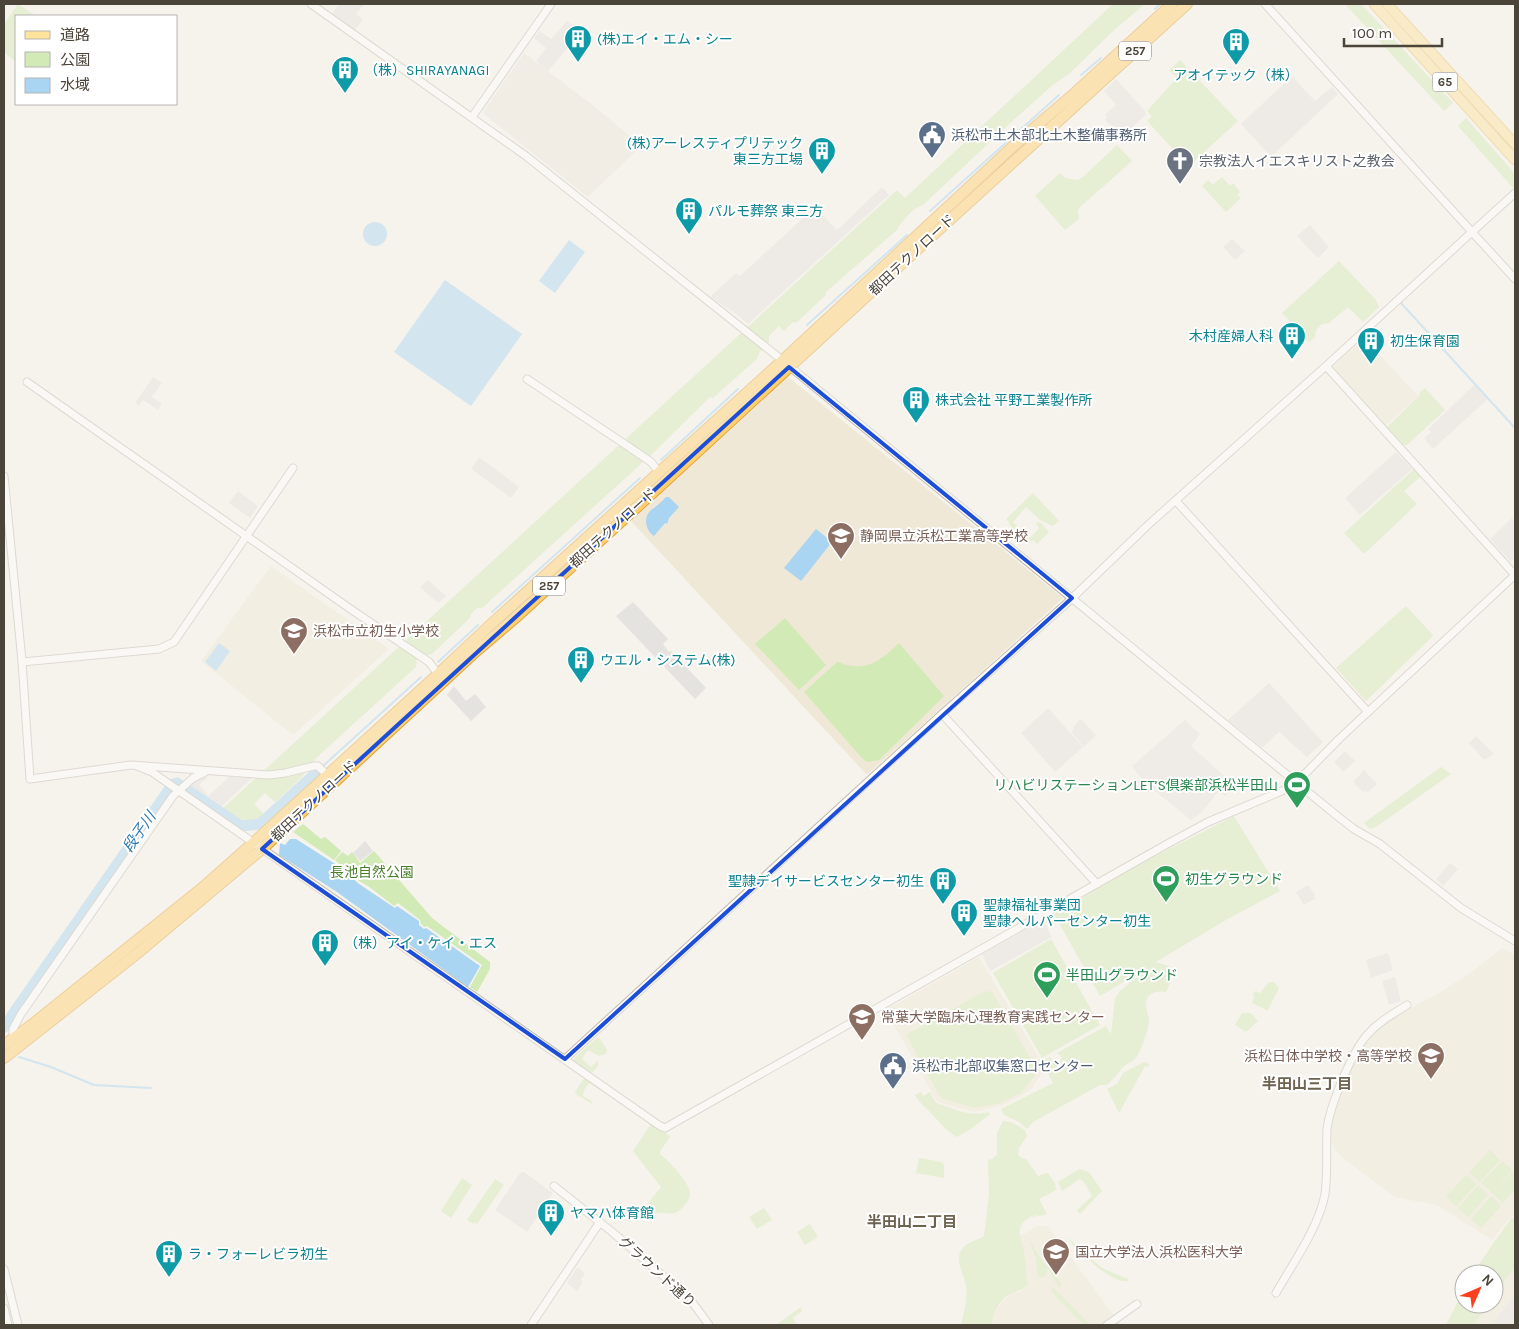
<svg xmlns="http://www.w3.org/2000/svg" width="1519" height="1329" viewBox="0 0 1519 1329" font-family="Karla,'Noto Sans JP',sans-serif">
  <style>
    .residential { fill: #eae5da }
    .industrial { fill: #e6e2dd }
    .education { fill: #efe8d6 }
    .green { fill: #d2eab5 }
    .parking { fill: #e5e3e0 }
    .water { fill: #a9d4f2 }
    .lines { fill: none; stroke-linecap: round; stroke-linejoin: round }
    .stream { stroke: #a9d4f2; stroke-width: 2 }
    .river { stroke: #a9d4f2; stroke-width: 11 }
    .minor-casing { stroke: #c2bbae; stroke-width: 9 }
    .major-casing { stroke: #e6c16a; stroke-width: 11 }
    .highway-casing { stroke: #e0a43c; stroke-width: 12 }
    .minor { stroke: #fff; stroke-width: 7 }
    .major { stroke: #ffe39c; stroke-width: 9 }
    .highway { stroke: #ffcf6e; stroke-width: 10 }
    .marked { fill: none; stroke: #1d4ed8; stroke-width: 4; stroke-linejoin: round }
    .labels { text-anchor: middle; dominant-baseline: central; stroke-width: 4; stroke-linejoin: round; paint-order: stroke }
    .shield { fill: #fff; stroke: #817c74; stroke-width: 1 }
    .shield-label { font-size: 12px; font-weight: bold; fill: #4b4439 }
    .culture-label { font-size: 14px; fill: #0d838f; stroke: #fff; text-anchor: start }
    .service-label { font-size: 14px; fill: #4e5e75; stroke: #fff; text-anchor: start }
    .worship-label { font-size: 14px; fill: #5b616d; stroke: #fff; text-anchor: start }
    .street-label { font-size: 14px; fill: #4b4439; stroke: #fff }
    .education-label { font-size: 14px; fill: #785e54; stroke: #fff; text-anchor: start }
    .leisure-label { font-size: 14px; fill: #27864d; stroke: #fff; text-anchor: start }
    .park-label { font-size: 14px; fill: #4a7f2a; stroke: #fff }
    .water-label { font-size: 15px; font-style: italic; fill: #2e7ab2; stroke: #fff }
    .neighbourhood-label { font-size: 15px; font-weight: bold; fill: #6e6250; stroke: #fff }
  </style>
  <rect width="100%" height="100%" fill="#f6f3ec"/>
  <polygon class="residential" points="524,53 599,110 641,146 588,197 484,114 484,111"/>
  <polygon class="industrial" points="1185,720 1200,734 1191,746 1235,786 1225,796 1219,791 1200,814 1191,820 1144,782 1132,766"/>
  <g class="education">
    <polygon points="1364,338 1418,396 1384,427 1331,369"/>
    <polygon points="788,377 1063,598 867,775 631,521"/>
    <polygon points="271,566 389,649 293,735 201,661"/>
    <polygon points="1502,948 1515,955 1515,1214 1510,1218 1492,1240 1437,1205 1395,1197 1342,1157 1334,1148 1331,1140 1334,1113 1337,1102 1357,1057 1372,1036 1385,1022 1439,993 1472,972"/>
    <polygon points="979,957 1045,1068 1032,1088 1023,1095 1003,1105 974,1112 937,1102 886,1010"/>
    <polygon points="1515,1217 1515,1325 1446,1325 1464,1290 1464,1304 1494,1304 1494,1274 1473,1274 1492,1245 1511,1219"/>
    <polygon points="1038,1226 1045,1226 1050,1229 1121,1325 991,1325 992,1318 1001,1303 1010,1294 1023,1290 1028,1284 1025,1254 1020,1236"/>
  </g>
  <g class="green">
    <polygon points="18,4 36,16 16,16 16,62 4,52 4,24"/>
    <path d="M1113 4H1145L1113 31 1070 73 1054 84 1009 124 923 205C909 211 908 216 898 227V229L826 292V295L796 323 793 322 784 331 779 326 769 336V342L759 353 757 359 713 398 710 397 650 456H647L641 464 482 608H477L471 614 470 618 432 654 417 658 416 667 314 760 301 778 275 802 265 793 254 804 264 814 257 821 242 823 222 809 897 190 905 198Z"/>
    <polygon points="1345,4 1361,4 1453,103 1444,111"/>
    <polygon points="1180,60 1238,121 1189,166 1147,121 1152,116 1147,111 1177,78 1169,70"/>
    <polygon points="1466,118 1515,174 1515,185 1513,188 1458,126"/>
    <polygon points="1117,145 1132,161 1080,207 1078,211 1079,219 1065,230 1035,196 1060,173 1065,178 1078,180 1083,177"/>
    <polygon points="1222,177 1230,186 1233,183 1240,192 1237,195 1241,198 1226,212 1202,186 1208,180 1213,185"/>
    <polygon points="1339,261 1376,300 1379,307 1363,322 1348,307 1329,323 1322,324 1316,330 1315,337 1309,342 1282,313"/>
    <polygon points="1425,388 1445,410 1407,445 1404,445 1387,427 1420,395 1419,393"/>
    <polygon points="1414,469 1420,477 1404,491 1417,504 1364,554 1344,533"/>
    <path d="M1033 493 1059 521 1053 526 1040 520 1026 507 1013 522 1021 531 1016 537C1011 531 1012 525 1006 519Z"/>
    <polygon points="1037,522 1041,523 1049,532 1037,544 1033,540 1028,544 1022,537 1024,535 1031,537 1039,528 1036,524"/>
    <polygon points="1406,606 1433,635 1432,637 1366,701 1336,668"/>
    <polygon points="785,618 826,665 799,690 755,644"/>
    <path d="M899 643 944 696 879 760 867 762 862 758 804 692 837 662C842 663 848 666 853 666 871 669 887 655 899 643Z"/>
    <polygon points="1441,767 1451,774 1376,827 1370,829 1364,823"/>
    <path d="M1234 816 1280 891 1226 920 1156 962 1171 967 1173 971 1169 986 1166 992C1160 991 1152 991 1148 997 1143 1004 1148 1012 1149 1019 1149 1029 1141 1052 1135 1059 1131 1063 1125 1064 1122 1068 1117 1074 1113 1080 1107 1085H1100L1033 1122 1027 1129 1019 1122 1004 1115 1001 1109 1053 1083 1042 1061 1050 1057 1053 1062 1059 1064 1062 1057 1057 1053 1106 1026 1111 1034 1115 998 1120 991 1149 967 1100 996 1054 914 1140 864Z"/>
    <polygon points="303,824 321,839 325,837 341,851 334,860 293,832"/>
    <polygon points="374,851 432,918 490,962 490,969 477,992 470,987 482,965 427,926 424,927 421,924 420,920 398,903 394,906 368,886 359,881 335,860 342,852 348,856 352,852 360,863"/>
    <polygon points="1051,939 1100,1025 1042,1058 993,973"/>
    <polygon points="1271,982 1275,983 1279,988 1268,1010 1266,1010 1252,1003 1254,998 1253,994 1255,991 1260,993 1268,983"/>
    <polygon points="985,991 993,993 1038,1072 1021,1093 1000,1103 974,1108 941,1098 906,1035"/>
    <polygon points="1242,1013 1251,1013 1258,1021 1246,1032 1235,1025"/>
    <polygon points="598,1037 607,1049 606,1054 599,1056 588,1050 582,1059 591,1067 597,1061 598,1061 598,1066 592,1073 575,1063 573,1059"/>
    <polygon points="1144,1062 1149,1064 1148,1067 1145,1066 1119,1113 1107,1089 1117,1084 1123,1073"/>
    <polygon points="585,1077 610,1094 609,1096 589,1083 584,1090 583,1096 590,1100 594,1105 577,1095 575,1092"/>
    <path d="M921 1092 923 1096 930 1092 936 1103C955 1109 968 1117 988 1112L990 1114 971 1129 957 1137C945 1130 938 1120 928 1110 923 1105 919 1102 915 1095Z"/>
    <path d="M1003 1121 1011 1122 1025 1130 1027 1136 1019 1148 1018 1154 1020 1157 1027 1160 1038 1176 1048 1173 1055 1183 1056 1190 1039 1199 1047 1214 1040 1216 1036 1215 1035 1217 1032 1216C1011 1227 1023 1239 1025 1257 1027 1266 1026 1275 1028 1284 1023 1291 1017 1290 1010 1294 999 1300 993 1314 991 1325H961C964 1312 968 1299 966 1286 964 1273 953 1259 963 1248 968 1241 977 1241 984 1236L989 1194 988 1160 992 1159 997 1155V1133Z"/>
    <path d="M651 1124 662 1132H665L670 1137 661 1150 660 1154C669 1161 690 1183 690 1194 690 1199 686 1204 682 1208 676 1214 673 1214 665 1213 657 1212 650 1216 642 1213V1211L661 1187 633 1151Z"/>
    <polygon points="1490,1150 1500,1160 1480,1182 1469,1173"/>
    <polygon points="919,1158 942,1162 944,1165 944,1178 916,1173"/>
    <polygon points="1502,1161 1512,1170 1492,1193 1481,1183"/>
    <polygon points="1079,1169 1089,1172 1102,1191 1080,1214 1077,1210 1092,1196 1083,1181 1080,1179 1062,1191 1058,1182"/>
    <polygon points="1513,1171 1515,1174 1515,1189 1503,1203 1492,1193"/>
    <polygon points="1466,1175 1477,1184 1456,1206 1446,1197"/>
    <polygon points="462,1178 472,1185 451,1218 441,1211"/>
    <polygon points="495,1179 504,1185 477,1224 474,1222 473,1224 467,1220"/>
    <polygon points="1478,1185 1488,1195 1468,1217 1458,1208"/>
    <polygon points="1491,1196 1501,1206 1481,1228 1471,1219"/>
    <polygon points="764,1208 772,1220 757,1229 749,1217"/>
    <polygon points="1515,1217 1515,1267 1494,1296 1494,1274 1473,1274 1492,1245 1511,1219"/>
    <polygon points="810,1224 818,1237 805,1245 797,1232"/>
    <path d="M1067 1237 1102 1268 1128 1279V1281C1114 1283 1094 1265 1084 1255H1081Z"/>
    <polygon points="1028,1238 1042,1261 1053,1271 1062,1285 1059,1288 1048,1269 1047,1269 1046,1276 1039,1278 1037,1272 1036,1258"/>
    <polygon points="1052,1288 1055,1289 1090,1325 1084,1325 1055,1296 1051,1291"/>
    <polygon points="1464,1290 1464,1304 1489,1304 1473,1325 1446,1325"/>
    <polygon points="801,1307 802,1311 793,1318 797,1325 776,1325"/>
  </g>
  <g class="parking">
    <polygon points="339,4 364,4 356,14 363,20 354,31 332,14"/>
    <polygon points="567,21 581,32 548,71 536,61 546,48 534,38 540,31 551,39"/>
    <polygon points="1292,76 1315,101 1332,87 1338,94 1271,157 1241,124"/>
    <polygon points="1116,79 1145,111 1146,115 1121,137 1105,120 1107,117 1105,115 1116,105 1104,91"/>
    <polygon points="882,187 889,195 748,324 736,314 710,297 736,273 740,276 815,207 837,230"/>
    <polygon points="1310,225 1329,247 1318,258 1297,236"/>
    <polygon points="1232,239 1245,251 1235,260 1223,247"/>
    <polygon points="153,377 162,383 152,397 162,404 158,410 143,400 139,406 135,403"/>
    <polygon points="1474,385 1488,399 1433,449 1424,438 1431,432 1428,429"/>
    <polygon points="1396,452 1412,469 1360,515 1345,498"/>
    <polygon points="479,457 519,487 511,498 471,469"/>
    <polygon points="238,491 258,506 250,518 229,503"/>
    <polygon points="1512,518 1515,522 1515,557 1511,562 1490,539"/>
    <polygon points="428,580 446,596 438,603 420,587"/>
    <polygon points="633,602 668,639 663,644 669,652 671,651 706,688 695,699 616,616"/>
    <polygon points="1269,683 1323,742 1307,757 1279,732 1262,748 1228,720"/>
    <polygon points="454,686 466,701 475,694 486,707 471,721 447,695"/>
    <polygon points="1048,708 1083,747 1055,772 1021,733"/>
    <polygon points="1081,719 1096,735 1084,747 1071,732 1074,729 1073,727"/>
    <polygon points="1476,736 1494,754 1486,759 1483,759 1469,743"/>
    <polygon points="1345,751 1355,761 1343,772 1334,762"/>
    <polygon points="1364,770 1377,784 1367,793 1365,791 1363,792 1353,782"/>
    <polygon points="204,777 208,777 199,785 208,795 203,799 188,787 194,781"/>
    <polygon points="229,777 252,778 219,809 205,799"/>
    <polygon points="365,841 373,851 360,861 353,853"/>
    <polygon points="1450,863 1458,869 1443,886 1436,879"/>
    <polygon points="1308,885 1315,895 1314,896 1316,898 1304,905 1296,892"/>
    <polygon points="1043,920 1052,937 990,971 982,954"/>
    <polygon points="1388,953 1393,970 1371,978 1366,960"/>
    <polygon points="1395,977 1401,1001 1389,1005 1382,981"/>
    <polygon points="524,1172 553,1193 527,1232 495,1210 520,1173"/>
    <polygon points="579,1268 585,1274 580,1280 583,1282 577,1291 567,1283 576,1269"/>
    <polygon points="1512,1298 1515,1300 1515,1325 1491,1325"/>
  </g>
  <g class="water">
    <circle cx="375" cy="234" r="12"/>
    <polygon points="569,240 585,252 555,293 539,281"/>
    <polygon points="445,280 522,334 471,406 394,352"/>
    <path d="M666 497H669L679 507 669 518 667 524 665 523 654 536C646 531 643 518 650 511 656 506 661 503 666 497Z"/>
    <polygon points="816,529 832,542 801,581 784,568"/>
    <polygon points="219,643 230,651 216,671 205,662"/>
    <polygon points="290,839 296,839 340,867 359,884 395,908 397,906 419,921 419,925 424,929 426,928 480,966 468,987 337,892 279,855 280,843 285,845"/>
  </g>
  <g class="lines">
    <g class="stream">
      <polyline points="1155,9 1160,4"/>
      <polyline points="1081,75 1101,58"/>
      <polyline points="930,211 1059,95"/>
      <polyline points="1401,303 1515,428"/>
      <polyline points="807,325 907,235"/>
      <polyline points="661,460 738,389"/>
      <polyline points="492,612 640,478"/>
      <polyline points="438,662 478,625"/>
      <polyline points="323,766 421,677"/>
      <polyline points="19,1057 51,1067 94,1085 151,1088"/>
    </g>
    <polyline class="river" points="4,1027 173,784 177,783 241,826 260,824 317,772"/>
    <defs>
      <g id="minor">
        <polyline points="311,4 526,156 772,352 1336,815 1354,829 1380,844 1461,908 1515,941"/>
        <polyline points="1265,4 1472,232 1515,193"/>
        <polyline points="472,117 551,4"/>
        <polyline points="1326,366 1472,232 1515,279"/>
        <polyline points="527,379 629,447 651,462 659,472"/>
        <polyline points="27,382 349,608 429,662 441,678"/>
        <polyline points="4,476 22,661 30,779 131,765 269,775 285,773 314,766 318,766 327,775"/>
        <polyline points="1176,501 1368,712"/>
        <polyline points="22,662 159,649 174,642 293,468"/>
        <polyline points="942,714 1097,884"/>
        <polyline points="137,766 152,772 660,1126 665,1128 1169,843 1208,822 1289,788 1297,782 1339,739 1515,575 1326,366 1148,525 1067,603 942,714 565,1059"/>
        <polyline points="13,1038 13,1029 21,1014 173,796 193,778 205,772"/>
        <polyline points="554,1186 611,1231 681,1291 690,1299 709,1325"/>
        <polyline points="4,1269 18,1325"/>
        <path d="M1276 1293C1293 1263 1319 1227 1325 1194 1328 1172 1326 1150 1327 1129 1330 1105 1352 1052 1367 1035 1378 1022 1393 1014 1407 1005"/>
        <polyline points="4,1308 8,1325"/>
        <polyline points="531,1325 600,1222"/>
        <polyline points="1107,1325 1137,1304"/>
      </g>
      <g id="major">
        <polyline points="1374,4 1515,160"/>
        <polyline points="1387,4 1515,144"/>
      </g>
      <g id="highway">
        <polyline points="4,1045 34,1023 201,889 253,843 435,677 488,627 782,361 1021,139 1076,92 1172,4"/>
        <polyline points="4,1058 139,952 262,849 473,654 514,619 659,487 933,235 1187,4"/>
      </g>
    </defs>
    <use href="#minor" class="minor-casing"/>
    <use href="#major" class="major-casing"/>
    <use href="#highway" class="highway-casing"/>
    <use href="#minor" class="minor"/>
    <use href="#major" class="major"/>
    <use href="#highway" class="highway"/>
  </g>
  <path d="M0 0H1519V1329H0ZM789 367 1072 598 565 1059 262 849Z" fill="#f6f3ec" fill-opacity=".55" fill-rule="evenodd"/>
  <path class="marked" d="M789 367 1072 598 565 1059 262 849Z"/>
  <defs>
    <symbol id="building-pin" viewBox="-11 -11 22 30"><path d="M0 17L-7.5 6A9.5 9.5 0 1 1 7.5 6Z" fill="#0f9aa8" stroke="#fff"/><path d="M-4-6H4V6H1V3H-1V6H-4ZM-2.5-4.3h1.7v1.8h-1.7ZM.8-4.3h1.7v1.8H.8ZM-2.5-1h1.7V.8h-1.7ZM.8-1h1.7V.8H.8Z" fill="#fff"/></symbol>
    <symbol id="civic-pin" viewBox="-11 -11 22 30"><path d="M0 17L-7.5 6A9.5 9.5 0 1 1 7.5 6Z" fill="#5c6f8a" stroke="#fff"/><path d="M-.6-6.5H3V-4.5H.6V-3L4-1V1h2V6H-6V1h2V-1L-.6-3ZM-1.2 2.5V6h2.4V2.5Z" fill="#fff"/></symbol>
    <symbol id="church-pin" viewBox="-11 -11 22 30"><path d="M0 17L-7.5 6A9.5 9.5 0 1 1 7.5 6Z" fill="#6b7280" stroke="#fff"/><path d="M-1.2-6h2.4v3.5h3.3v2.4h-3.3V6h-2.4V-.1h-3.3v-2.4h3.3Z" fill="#fff"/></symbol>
    <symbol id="school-pin" viewBox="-11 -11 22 30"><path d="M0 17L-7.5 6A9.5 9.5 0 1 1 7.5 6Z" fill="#8d6e63" stroke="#fff"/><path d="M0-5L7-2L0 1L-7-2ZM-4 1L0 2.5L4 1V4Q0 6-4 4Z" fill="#fff"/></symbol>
    <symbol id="stadium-pin" viewBox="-11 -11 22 30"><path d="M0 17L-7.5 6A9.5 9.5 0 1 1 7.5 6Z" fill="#2e9e5b" stroke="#fff"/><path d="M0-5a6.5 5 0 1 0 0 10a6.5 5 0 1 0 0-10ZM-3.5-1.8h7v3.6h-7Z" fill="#fff"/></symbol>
    <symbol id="university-pin" viewBox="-11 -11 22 30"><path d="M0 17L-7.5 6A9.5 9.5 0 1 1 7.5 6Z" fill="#8d6e63" stroke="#fff"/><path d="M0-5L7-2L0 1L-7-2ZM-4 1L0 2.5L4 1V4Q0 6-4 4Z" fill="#fff"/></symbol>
  </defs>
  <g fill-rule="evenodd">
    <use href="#building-pin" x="562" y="23" width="32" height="43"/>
    <use href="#building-pin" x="1220" y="26" width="32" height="43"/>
    <use href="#building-pin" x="329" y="54" width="32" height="43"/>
    <use href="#civic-pin" x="916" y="119" width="32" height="43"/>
    <use href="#building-pin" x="806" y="135" width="32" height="43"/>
    <use href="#church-pin" x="1164" y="145" width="32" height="43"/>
    <use href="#building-pin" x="673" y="195" width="32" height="43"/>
    <use href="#building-pin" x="1276" y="320" width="32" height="43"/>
    <use href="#building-pin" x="1355" y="325" width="32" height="43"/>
    <use href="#building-pin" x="900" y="384" width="32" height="43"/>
    <use href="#school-pin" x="825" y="520" width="32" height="43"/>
    <use href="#school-pin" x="278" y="615" width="32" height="43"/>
    <use href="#building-pin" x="565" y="644" width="32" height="43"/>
    <use href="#stadium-pin" x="1281" y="769" width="32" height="43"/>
    <use href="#stadium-pin" x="1150" y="863" width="32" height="43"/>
    <use href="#building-pin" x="927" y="865" width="32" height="43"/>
    <use href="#building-pin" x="948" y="897" width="32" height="43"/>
    <use href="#building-pin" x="309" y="927" width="32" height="43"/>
    <use href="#stadium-pin" x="1031" y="959" width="32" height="43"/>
    <use href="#university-pin" x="846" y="1001" width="32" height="43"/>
    <use href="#school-pin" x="1415" y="1040" width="32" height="43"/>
    <use href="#civic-pin" x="877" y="1050" width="32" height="43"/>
    <use href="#building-pin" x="535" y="1197" width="32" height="43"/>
    <use href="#university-pin" x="1040" y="1236" width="32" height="43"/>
    <use href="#building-pin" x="153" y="1238" width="32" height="43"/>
  </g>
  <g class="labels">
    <g class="shield">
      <rect x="1119" y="41.5" width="32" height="19" rx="4"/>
      <rect x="1432.5" y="72.5" width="25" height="19" rx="4"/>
      <rect x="533" y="576.5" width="32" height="19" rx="4"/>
    </g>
    <g class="shield-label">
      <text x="1135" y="51">257</text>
      <text x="1445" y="82">65</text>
      <text x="549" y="586">257</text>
    </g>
    <g class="culture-label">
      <text x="597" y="39">(株)エイ・エム・シー</text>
      <text x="364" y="70">（株）SHIRAYANAGI</text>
      <text x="1236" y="75" text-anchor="middle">アオイテック（株）</text>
      <text x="803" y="143" text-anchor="end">(株)アーレスティプリテック<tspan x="803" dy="16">東三方工場</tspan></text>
      <text x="708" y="211">パルモ葬祭 東三方</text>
      <text x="1273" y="336" text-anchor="end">木村産婦人科</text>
      <text x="1390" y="341">初生保育園</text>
      <text x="935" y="400">株式会社 平野工業製作所</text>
      <text x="600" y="660">ウエル・システム(株)</text>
      <text x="924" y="881" text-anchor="end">聖隷デイサービスセンター初生</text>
      <text x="983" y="905">聖隷福祉事業団<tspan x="983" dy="16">聖隷ヘルパーセンター初生</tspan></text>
      <text x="344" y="943">（株）アイ・ケイ・エス</text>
      <text x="570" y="1213">ヤマハ体育館</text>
      <text x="188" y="1254">ラ・フォーレビラ初生</text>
    </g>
    <g class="service-label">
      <text x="951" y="135">浜松市土木部北土木整備事務所</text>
      <text x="912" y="1066">浜松市北部収集窓口センター</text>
    </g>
    <g class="worship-label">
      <text x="1199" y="161">宗教法人イエスキリスト之教会</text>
    </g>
    <g class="street-label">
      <text transform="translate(912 255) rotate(-43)">都田テクノロード</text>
      <text transform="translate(613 528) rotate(-42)">都田テクノロード</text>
      <text transform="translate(314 801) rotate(-43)">都田テクノロード</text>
      <text transform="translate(657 1272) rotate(42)">グラウンド通り</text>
    </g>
    <g class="education-label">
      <text x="860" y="536">静岡県立浜松工業高等学校</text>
      <text x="313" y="631">浜松市立初生小学校</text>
      <text x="881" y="1017">常葉大学臨床心理教育実践センター</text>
      <text x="1412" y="1056" text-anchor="end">浜松日体中学校・高等学校</text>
      <text x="1075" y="1252">国立大学法人浜松医科大学</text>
    </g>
    <g class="leisure-label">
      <text x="1278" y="785" text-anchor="end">リハビリステーションLET’S倶楽部浜松半田山</text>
      <text x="1185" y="879">初生グラウンド</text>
      <text x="1066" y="975">半田山グラウンド</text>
    </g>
    <g class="park-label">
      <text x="372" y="872">長池自然公園</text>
    </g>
    <g class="water-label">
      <text transform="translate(139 832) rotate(-55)">段子川</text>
    </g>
    <g class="neighbourhood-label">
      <text x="1307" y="1084">半田山三丁目</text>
      <text x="912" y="1222">半田山二丁目</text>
    </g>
  </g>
  <rect width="1519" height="1329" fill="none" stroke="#4b4439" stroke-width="10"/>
  <rect x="15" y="15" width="162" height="90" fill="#ffffff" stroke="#b7b4b0"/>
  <rect x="25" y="31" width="25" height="8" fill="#ffe39c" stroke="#b7b4b0"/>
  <text x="60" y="40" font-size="15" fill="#4b4439">道路</text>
  <rect x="25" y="52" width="25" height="15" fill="#d2eab5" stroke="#b7b4b0"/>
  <text x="60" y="65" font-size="15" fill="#4b4439">公園</text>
  <rect x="25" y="78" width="25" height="15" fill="#a9d4f2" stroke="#b7b4b0"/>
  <text x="60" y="90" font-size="15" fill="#4b4439">水域</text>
  <g transform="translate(1479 1289) rotate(45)"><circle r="24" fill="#ffffff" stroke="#b7b4b0"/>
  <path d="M0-4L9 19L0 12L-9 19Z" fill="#fc3f1d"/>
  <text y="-8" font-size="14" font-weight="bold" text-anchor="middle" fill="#4b4439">N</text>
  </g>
  <path d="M1344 38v8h98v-8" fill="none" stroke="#4b4439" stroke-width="2.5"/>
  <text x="1352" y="38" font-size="15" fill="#4b4439" stroke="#ffffff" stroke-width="4" paint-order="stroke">100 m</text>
</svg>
